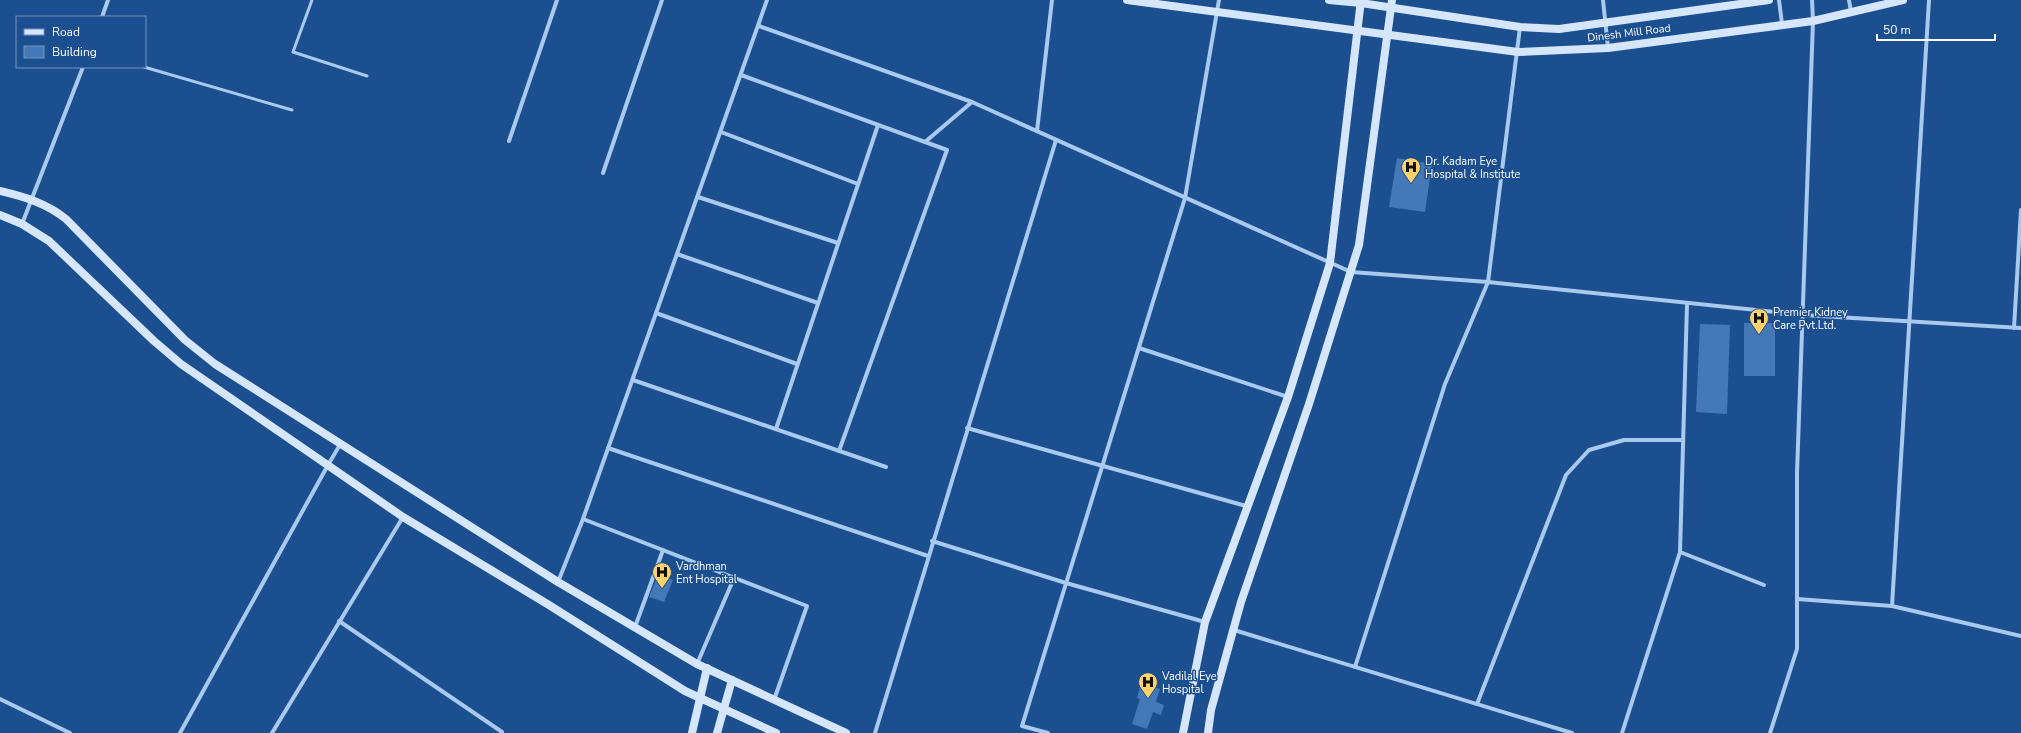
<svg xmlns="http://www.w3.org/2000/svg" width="2021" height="733" viewBox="0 0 2021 733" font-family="'Nunito Sans',sans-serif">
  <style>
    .building { fill: #4478b7 }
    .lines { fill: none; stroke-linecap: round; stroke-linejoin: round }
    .lane { stroke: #a9c9ee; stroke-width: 3 }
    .street { stroke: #a9c9ee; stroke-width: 4 }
    .secondary { stroke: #d6e6fa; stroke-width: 8 }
    .labels { text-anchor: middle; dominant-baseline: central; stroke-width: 3; stroke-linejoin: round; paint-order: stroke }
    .street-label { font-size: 11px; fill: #fff; stroke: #1b4f8f }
    .poi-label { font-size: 11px; fill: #fff; stroke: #1b4f8f; text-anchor: start }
  </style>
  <rect width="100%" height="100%" fill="#1b4f8f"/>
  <g class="building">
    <polygon points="1397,158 1432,164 1425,212 1389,207"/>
    <rect x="1744" y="323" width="31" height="53"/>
    <polygon points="1700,324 1730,325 1727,414 1696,412"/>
    <polygon points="659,573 673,580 664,602 649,597"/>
    <polygon points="1141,683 1160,689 1156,702 1164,705 1161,715 1153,712 1147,729 1132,724 1140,699 1137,698"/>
  </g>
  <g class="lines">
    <g class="lane">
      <polyline points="312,0 293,52 367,76"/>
      <polyline points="144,67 292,110"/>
    </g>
    <g class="street">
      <polyline points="1603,0 1608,48"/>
      <polyline points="1779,0 1782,24"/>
      <polyline points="1849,0 1851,12"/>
      <polyline points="102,17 108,0"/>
      <polyline points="759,26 972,102 1351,272 1488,282 1803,315 2021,328"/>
      <polyline points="741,75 947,150 839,451"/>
      <polyline points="1037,131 1052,0"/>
      <polyline points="721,132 858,184"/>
      <polyline points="509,141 557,0"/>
      <polyline points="925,142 972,102"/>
      <polyline points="603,173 662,0"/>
      <polyline points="698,197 838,243"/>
      <polyline points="22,224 83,67"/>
      <polyline points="677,254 818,303"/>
      <polyline points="656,313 797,364"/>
      <polyline points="2014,328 2021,210"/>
      <polyline points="1139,348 1288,397"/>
      <polyline points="633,380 886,467"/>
      <polyline points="967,428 1246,506"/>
      <polyline points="776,429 878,125"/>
      <polyline points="608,448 928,556"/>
      <polyline points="583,519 807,606 774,700"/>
      <polyline points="932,541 1066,583 1205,622"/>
      <polyline points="1680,552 1764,585"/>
      <polyline points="558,582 583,519 767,0"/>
      <polyline points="1797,599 1892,606 2021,636"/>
      <polyline points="1892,606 1929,0"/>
      <polyline points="339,621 502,732"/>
      <polyline points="635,627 663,550"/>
      <polyline points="1234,630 1572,733"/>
      <polyline points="697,664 734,578"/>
      <polyline points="1355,667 1445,384 1488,282 1520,27"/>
      <polyline points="0,699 70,733"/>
      <polyline points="1477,704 1566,475 1589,450 1624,440 1683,440"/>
      <polyline points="180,733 328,465 341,443"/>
      <polyline points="272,733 403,517"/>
      <polyline points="875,733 1056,140"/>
      <polyline points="1048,733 1022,726 1185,198 1219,0"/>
      <polyline points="1622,733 1680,552 1687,304"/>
      <polyline points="1770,733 1797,649 1797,473 1813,21 1812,0"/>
    </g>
    <g class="secondary">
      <polyline points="1127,0 1518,52 1608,48 1813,21 1903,0"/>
      <polyline points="1329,0 1361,3 1520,27 1559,29 1769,0"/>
      <path d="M0 191C25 197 46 203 66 219L185 340 215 364 558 582 697 664 846 733"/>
      <polyline points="0,215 22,224 49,241 154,341 181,364 403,517 549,605 685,691 776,733"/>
      <polyline points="692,733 707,668"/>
      <polyline points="717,733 732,680"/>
      <polyline points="1183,733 1205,622 1288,397 1330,263 1361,0"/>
      <polyline points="1208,733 1211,710 1241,602 1309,404 1359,245 1392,0"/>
    </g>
  </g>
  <defs>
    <symbol id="hospital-pin" viewBox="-11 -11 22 30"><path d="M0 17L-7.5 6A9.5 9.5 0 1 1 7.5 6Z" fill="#ffd166" stroke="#1b4f8f"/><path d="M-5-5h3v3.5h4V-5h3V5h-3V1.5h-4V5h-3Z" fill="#111"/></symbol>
  </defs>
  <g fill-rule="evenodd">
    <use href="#hospital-pin" x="1400" y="156" width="22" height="30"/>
    <use href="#hospital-pin" x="1748" y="307" width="22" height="30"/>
    <use href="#hospital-pin" x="651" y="561" width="22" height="30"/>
    <use href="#hospital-pin" x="1137" y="671" width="22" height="30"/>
  </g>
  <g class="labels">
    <g class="street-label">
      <text transform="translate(1629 33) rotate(-7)">Dinesh Mill Road</text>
    </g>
    <g class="poi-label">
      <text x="1425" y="161">Dr. Kadam Eye<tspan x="1425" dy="13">Hospital &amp; Institute</tspan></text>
      <text x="1773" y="312">Premier Kidney<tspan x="1773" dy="13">Care Pvt.Ltd.</tspan></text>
      <text x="676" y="566">Vardhman<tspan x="676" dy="13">Ent Hospital</tspan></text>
      <text x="1162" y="676">Vadilal Eye<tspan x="1162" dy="13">Hospital</tspan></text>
    </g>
  </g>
  <rect x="16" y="16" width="130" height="52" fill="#1b4f8f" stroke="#7695bc"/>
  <rect x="24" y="29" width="20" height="6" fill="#d6e6fa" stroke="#7695bc"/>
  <text x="52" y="36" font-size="12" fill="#ffffff">Road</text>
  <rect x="24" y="46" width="20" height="12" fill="#4478b7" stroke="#7695bc"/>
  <text x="52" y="56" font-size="12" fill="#ffffff">Building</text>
  <path d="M1877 34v6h118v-6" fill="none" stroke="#ffffff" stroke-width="2"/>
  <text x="1883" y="34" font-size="12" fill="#ffffff" stroke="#1b4f8f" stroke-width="3" paint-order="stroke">50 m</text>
</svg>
